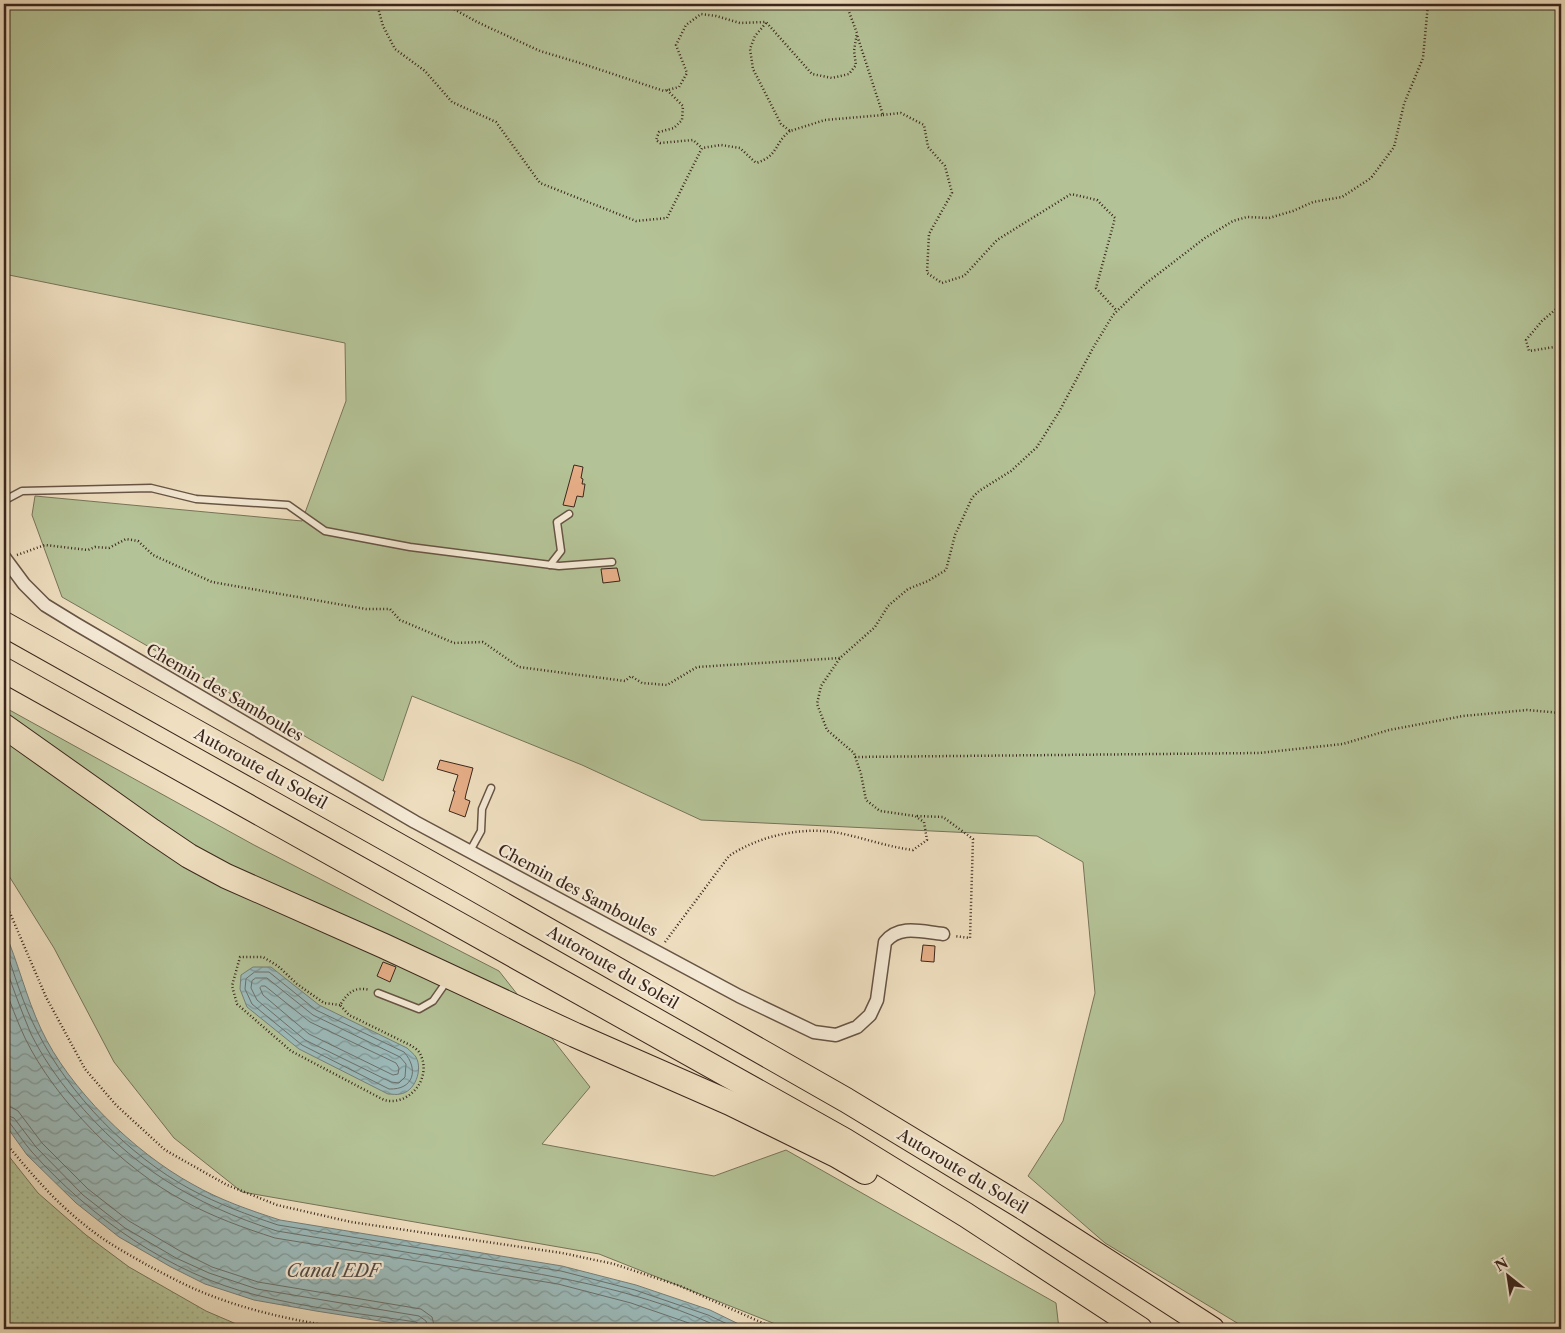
<svg xmlns="http://www.w3.org/2000/svg" width="1565" height="1333" viewBox="0 0 1565 1333" font-family="'Libre Caslon Text',serif">
  <style>
    .grass { fill: #b4c397; stroke: #77745a }
    .park { fill: url(#park-dots); stroke: #77745a }
    .water { fill: url(#water-waves); stroke: #757f7b }
    .lines { fill: none; stroke-linecap: round; stroke-linejoin: round }
    .shore { stroke: #6b706c; stroke-width: 1 }
    .building { fill: #e6ae87; stroke: #3a261c }
    .service-casing { stroke: #675445; stroke-width: 9 }
    .minor-casing { stroke: #675445; stroke-width: 15 }
    .motorway-casing { stroke: #3a261c; stroke-width: 26 }
    .path { stroke: #3a261c; stroke-width: 2.5; stroke-dasharray: 1 2.5; stroke-linecap: butt }
    .service { stroke: #f5ead6; stroke-width: 6 }
    .minor { stroke: #f5ead6; stroke-width: 12 }
    .motorway { stroke: #efdfc0; stroke-width: 24 }
    .labels { text-anchor: middle; dominant-baseline: central; stroke-width: 4.5; stroke-linejoin: round; paint-order: stroke }
    .street-label { font-size: 16px; fill: #3a261c; stroke: #f5ead6 }
    .water-label { font-size: 18px; font-style: italic; fill: #524b44; stroke: #f5ead6 }
  </style>
  <defs>
    <pattern id="park-dots" width="8" height="8" patternUnits="userSpaceOnUse" patternTransform="scale(1.25)"><rect width="8" height="8" fill="#b4c397"/><path d="M2 2h.1M6 6h.1" fill="none" stroke="#9ca782" stroke-width="1.8" stroke-linecap="round"/></pattern>
    <pattern id="water-waves" width="16" height="10" patternUnits="userSpaceOnUse" patternTransform="scale(1.25)"><rect width="16" height="10" fill="#9cbbbb"/><path d="M0 5q4-4 8 0t8 0" fill="none" stroke="#809897"/></pattern>
  </defs>
  <rect width="100%" height="100%" fill="#efdfc0"/>
  <filter id="stains"><feTurbulence type="fractalNoise" baseFrequency=".004" numOctaves="4"/><feColorMatrix values="0 0 0 0 .2 0 0 0 0 .09 0 0 0 0 .02 0 0 0 .5 -.17"/></filter>
  <radialGradient id="worn" r=".72"><stop offset=".6" stop-color="#630" stop-opacity="0"/><stop offset="1" stop-color="#630" stop-opacity=".3"/></radialGradient>
  <g class="grass">
    <polygon points="4,4 1561,4 1561,1329 1247,1329 1105,1243 1028,1176 1063,1121 1095,993 1083,862 1037,836 701,820 582,765 412,696 383,781 62,597 32,515 35,496 302,521 346,401 345,343 4,274"/>
    <polygon points="4,707 254,845 499,971 590,1087 542,1144 714,1176 786,1150 1056,1303 1059,1329 788,1329 599,1254 242,1192 174,1138 114,1062 54,948 4,868"/>
  </g>
  <polygon class="park" points="4,1150 38,1193 86,1235 129,1267 206,1311 248,1329 4,1329"/>
  <g class="water">
    <path d="M4 930C18 962 26 997 41 1029 69 1089 134 1152 192 1184 220 1200 249 1210 280 1220L562 1266 636 1285 710 1310 749 1329H431L316 1311 254 1300 205 1284 171 1267 119 1237 76 1203 27 1155 4 1123Z"/>
    <path d="M253 967H271L319 1005 407 1048C410 1051 414 1054 416 1057 423 1070 415 1092 400 1094 397 1095 392 1094 388 1094L299 1049 247 1007 240 989 241 975Z"/>
  </g>
  <g class="lines">
    <g class="shore">
      <path d="M4 944C14 973 23 1005 38 1033 69 1094 129 1156 190 1189 218 1204 248 1215 278 1225L561 1271 635 1290 708 1315 738 1329"/>
      <path d="M4 962C12 986 21 1010 31 1034 42 1056 57 1078 73 1097 130 1166 192 1204 277 1231 344 1242 411 1253 479 1264 562 1277 647 1292 723 1329"/>
      <path d="M255 972H269L316 1010 404 1052C419 1069 414 1090 389 1089L302 1045 252 1004 245 989 246 979Z"/>
      <polygon points="256,978 267,978 313,1015 400,1057 406,1064 405,1077 399,1083 391,1082 305,1040 257,1000 251,988 252,981"/>
      <path d="M4 985C10 1002 17 1021 25 1038 55 1100 123 1169 184 1201 213 1217 244 1228 275 1238L558 1284 631 1303 706 1329"/>
      <polygon points="262,986 265,986 310,1022 396,1063 399,1068 398,1074 393,1075 309,1034 263,995 260,988"/>
      <polyline points="4,1106 11,1107 18,1111 42,1143 88,1189 129,1221 180,1251 212,1267 258,1282 421,1309 432,1317 435,1329"/>
      <polyline points="4,1114 14,1118 36,1147 83,1195 125,1228 176,1258 209,1273 257,1289 419,1316 426,1321 428,1329"/>
      <path d="M4 1120 9 1122C17 1132 24 1143 32 1152 90 1217 170 1274 256 1295 308 1308 363 1314 416 1322L420 1325 421 1329"/>
    </g>
  </g>
  <g class="building">
    <polygon points="574,465 583,467 581,478 583,479 582,484 585,484 583,497 577,496 574,507 563,505"/>
    <polygon points="617,568 620,581 603,583 601,569"/>
    <polygon points="440,760 473,768 466,794 465,799 470,801 465,817 449,811 455,791 453,791 458,775 437,769"/>
    <polygon points="923,945 935,946 934,962 921,961"/>
    <polygon points="383,962 396,967 390,982 377,976"/>
  </g>
  <g class="lines">
    <defs>
      <g id="service">
        <polyline points="4,505 7,499 22,491 151,488 196,499 288,505 325,531 410,547 559,566 612,562"/>
        <polyline points="550,565 561,551 557,522 569,514"/>
        <polyline points="470,851 481,831 482,809 491,788"/>
        <polyline points="378,993 419,1009 433,1001 447,981"/>
      </g>
      <path id="minor" d="M4 557 24 584 45 605 76 624 415 822 739 996 814 1032 836 1035 857 1027 870 1015 877 1000 885 942C900 924 922 932 943 934"/>
      <g id="motorway">
        <polyline points="4,624 465,883 846,1100 1029,1211 1212,1329"/>
        <polyline points="4,670 844,1140 966,1215 1140,1329"/>
        <polyline points="4,726 152,831 189,856 226,876 384,946 575,1035 730,1103 836,1155 865,1172"/>
      </g>
    </defs>
    <use href="#service" class="service-casing"/>
    <use href="#minor" class="minor-casing"/>
    <use href="#motorway" class="motorway-casing"/>
    <g class="path">
      <path d="M377 4 383 26 395 49 425 71 452 102 496 122 540 183 636 221 667 218 702 148 721 145 740 148 756 163C779 156 774 143 790 131"/>
      <polyline points="445,4 477,22 540,51 580,63 664,91 679,87 687,73 676,45 686,25 701,14 716,16 740,23 766,22 812,74 832,78 849,74 856,65 854,51 857,33 846,4"/>
      <polyline points="766,23 755,36 750,49 753,69 781,124 790,131 825,120 883,115 857,35"/>
      <polyline points="667,90 683,106 682,120 674,128 659,132 656,140 660,143 693,140 702,148"/>
      <polyline points="883,115 901,113 924,125 928,147 945,166 952,193 929,234 927,273 942,283 964,276 997,240 1071,194 1097,200 1115,218 1096,288 1117,311"/>
      <polyline points="1561,305 1542,321 1526,340 1529,351 1561,346"/>
      <polyline points="17,555 45,545 88,550 95,547 109,548 126,539 138,541 153,555 212,582 366,609 390,609 400,620 454,643 483,642 519,667 625,681 631,676 642,683 667,685 697,667 840,658"/>
      <polyline points="855,757 1259,753 1343,744 1389,730 1463,716 1527,710 1561,713"/>
      <polyline points="917,816 943,817 973,839 970,938 954,936"/>
      <polyline points="4,899 46,997 85,1069 116,1105 165,1150 227,1185 277,1205 351,1222 562,1253 614,1264 680,1286 776,1329"/>
      <path d="M665 942 729 856C759 836 802 826 839 833 864 838 888 847 913 850L927 840 924 822 915 816 880 811 866 800 861 774 854 753 827 730 817 704 821 686 840 658 875 627 888 606 908 589 928 581 946 570 955 535 972 498 979 491 1011 471 1037 447 1059 412 1093 348 1113 315 1145 284 1205 238 1233 221 1247 217 1269 218 1293 211 1313 202 1342 197 1371 178 1394 147 1404 104 1423 58 1428 4"/>
      <path d="M340 1005 324 1003 297 984 278 966 263 957H240L232 986 237 1004 291 1051 384 1100C410 1107 434 1076 419 1052 417 1049 413 1047 410 1045L349 1015 340 1005C348 993 354 986 370 990"/>
      <path d="M4 1141C29 1171 55 1202 86 1226 104 1241 126 1253 147 1265 168 1276 190 1288 212 1296 256 1313 303 1322 349 1329"/>
    </g>
    <use href="#service" class="service"/>
    <use href="#minor" class="minor"/>
    <use href="#motorway" class="motorway"/>
  </g>
  <g class="labels">
    <g class="street-label">
      <text transform="translate(225 692) rotate(30)">Chemin des Samboules</text>
      <text transform="translate(261 768) rotate(29)">Autoroute du Soleil</text>
      <text transform="translate(578 890) rotate(28)">Chemin des Samboules</text>
      <text transform="translate(613 967) rotate(30)">Autoroute du Soleil</text>
      <text transform="translate(963 1171) rotate(31)">Autoroute du Soleil</text>
    </g>
    <g class="water-label">
      <text x="333" y="1271">Canal EDF</text>
    </g>
  </g>
  <rect width="1565" height="1333" fill="none" stroke="#efdfc0" stroke-width="20"/>
  <rect x="5" y="5" width="1555" height="1323" fill="none" stroke="#3a261c" stroke-width="2.5"/>
  <rect x="10" y="10" width="1545" height="1313" fill="none" stroke="#3a261c"/>
  <g transform="translate(1508 1276) rotate(330)" stroke="#f5ead6" stroke-width="4" paint-order="stroke">
  <path d="M0-4L9 19L0 12L-9 19Z" fill="#3a261c"/>
  <text y="-8" font-size="14" font-weight="bold" text-anchor="middle" fill="#3a261c">N</text>
  </g>
  <rect width="100%" height="100%" filter="url(#stains)"/>
  <rect width="100%" height="100%" fill="url(#worn)"/>
</svg>
